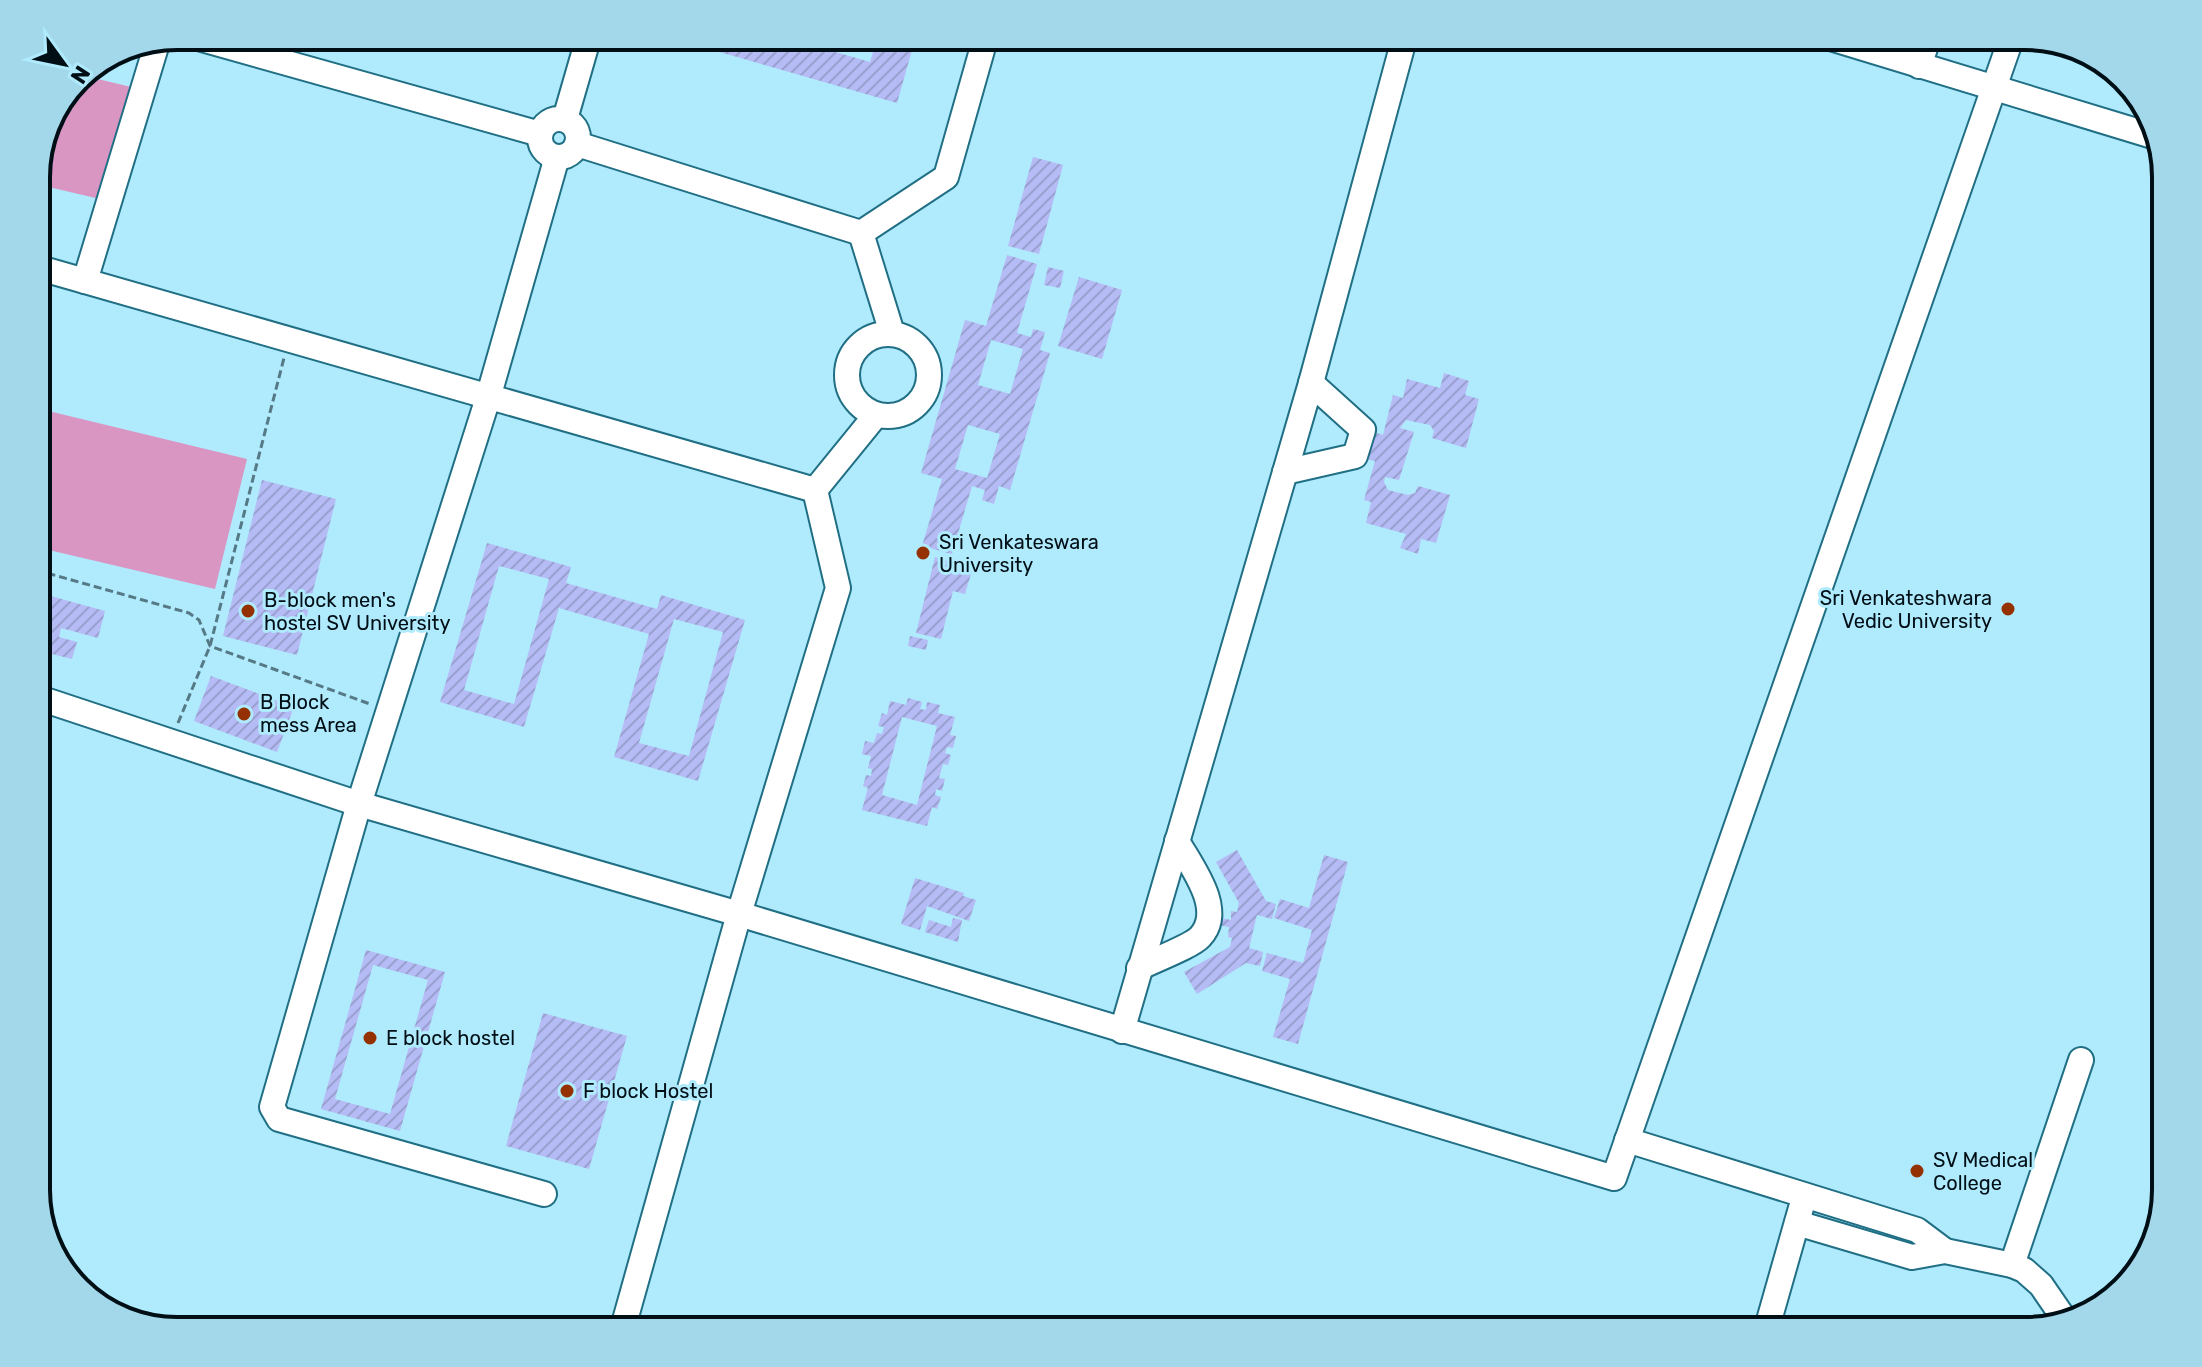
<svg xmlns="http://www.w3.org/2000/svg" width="2202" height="1367" viewBox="0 0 2202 1367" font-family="Rubik,sans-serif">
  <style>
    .park { fill: #da96c3 }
    .building { fill: url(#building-hatch); fill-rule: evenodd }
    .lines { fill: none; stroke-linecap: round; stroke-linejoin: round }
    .minor-casing { stroke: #206f84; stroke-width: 28 }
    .path { stroke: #557985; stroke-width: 3; stroke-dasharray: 8 4; stroke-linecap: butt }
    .minor { stroke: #fff; stroke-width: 24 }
    .poi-dot { fill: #953000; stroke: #b0eafd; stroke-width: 3 }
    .labels { text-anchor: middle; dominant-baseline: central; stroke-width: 6; stroke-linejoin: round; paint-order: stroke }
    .poi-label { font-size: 20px; fill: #000e15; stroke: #b0eafd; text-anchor: start }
    .rim { fill: none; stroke: #000e15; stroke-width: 4 }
  </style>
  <defs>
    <pattern id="building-hatch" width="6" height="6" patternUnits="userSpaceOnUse" patternTransform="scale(2)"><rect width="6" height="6" fill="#b5bbf4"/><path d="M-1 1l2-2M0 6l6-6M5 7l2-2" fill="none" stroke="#9aa0d0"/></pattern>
  </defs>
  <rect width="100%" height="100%" fill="#b0eafd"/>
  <g class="park">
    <polygon points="81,75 148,91 121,204 36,184 36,168"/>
    <polygon points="36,408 247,459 215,589 36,547"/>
  </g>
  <g class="building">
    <polygon points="780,36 870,62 878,36 916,36 897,103 667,37"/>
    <polygon points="1033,157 1063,165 1039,254 1008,246"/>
    <path d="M1007 255 1037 264 1017 333 1031 337 1033 329 1045 332 1040 350 1050 353 1010 490 999 486 994 504 982 500 985 490 972 486 952 554 922 546 942 479 921 473 965 320 986 326ZM991 340 1023 349 1010 394 978 385ZM968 425 1000 434 987 478 955 469Z"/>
    <polygon points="1048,267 1064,271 1060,288 1044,285"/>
    <polygon points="1079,277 1122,290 1102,359 1058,346"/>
    <polygon points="1444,373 1469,381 1465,395 1479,399 1466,448 1432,438 1434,431 1430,425 1406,420 1400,428 1414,432 1399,480 1385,477 1384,482 1388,490 1408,495 1415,493 1418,486 1450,495 1436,543 1421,539 1418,554 1400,548 1406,534 1366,523 1371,502 1364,500 1375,461 1366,459 1373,432 1383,435 1393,395 1403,398 1407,379 1440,388"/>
    <polygon points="262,480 336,499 297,655 223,636"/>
    <path d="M487 543 571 567 566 583 657 609 661 595 745 620 698 781 614 757 649 634 559 608 524 727 440 702ZM499 566 549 579 514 704 464 690ZM674 619 723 632 689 756 639 743Z"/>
    <polygon points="935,557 973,567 965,594 953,591 941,639 916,633"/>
    <polygon points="36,592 105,611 98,638 61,628 59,637 77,642 72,659 36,650"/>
    <polygon points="910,636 928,640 926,650 908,646"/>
    <polygon points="211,676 294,707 277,752 194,721"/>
    <path d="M908 698 922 702 920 709 926 710 927 702 940 705 938 713 955 717 950 735 956 736 953 748 947 747 945 753 951 755 948 765 943 764 939 778 945 779 942 791 936 789 935 795 941 797 937 809 932 807 927 826 862 810 868 788 863 786 866 775 871 776 872 769 868 768 871 756 862 754 865 741 874 743 877 733 882 734 884 727 878 726 882 713 887 715 890 701 906 705ZM902 717 937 726 917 805 882 795Z"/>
    <polygon points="1237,850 1266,901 1276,904 1272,919 1257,915 1249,948 1263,952 1260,966 1246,963 1197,994 1184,972 1230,947 1232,938 1228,937 1229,927 1218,925 1220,918 1231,920 1231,911 1237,912 1239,903 1216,862"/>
    <polygon points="1324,855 1348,862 1298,1044 1273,1037 1290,979 1262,971 1267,953 1303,963 1312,930 1274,918 1280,899 1309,908"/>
    <polygon points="915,878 964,893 963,896 976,900 969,921 927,906 920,930 901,924"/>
    <polygon points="953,918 962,920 958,942 925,932 929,920 951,927"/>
    <path d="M366 950 445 972 400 1131 321 1109ZM373 965 428 980 390 1114 335 1099Z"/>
    <polygon points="543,1013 627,1036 589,1169 506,1146"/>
  </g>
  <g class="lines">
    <defs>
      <g id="minor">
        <polyline points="191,36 540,134"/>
        <polyline points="1824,36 2156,137"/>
        <polyline points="1919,66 1929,36"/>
        <circle cx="559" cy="138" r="19"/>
        <polyline points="565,119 589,36"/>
        <polyline points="577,144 861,233 946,177 986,36"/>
        <polyline points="861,233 892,333"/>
        <polyline points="36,267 815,490"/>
        <polyline points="85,281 158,40"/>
        <circle cx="888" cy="375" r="41"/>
        <polyline points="1285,472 1355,456 1363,430 1311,383"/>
        <polyline points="815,490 876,415"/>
        <polyline points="36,697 359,804 739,914 1614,1178 2012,36"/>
        <path d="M1139 968C1152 961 1192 946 1200 937 1226 910 1191 866 1177 841"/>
        <polyline points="1122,1031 1311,383 1405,36"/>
        <polyline points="1627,1140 1917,1230 1945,1251"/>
        <polyline points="544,1194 279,1119 272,1107 359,804 488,398 557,157"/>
        <polyline points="1797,1223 1912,1257 1945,1251 2012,1265 2024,1270 2041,1285 2065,1320"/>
        <polyline points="2012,1265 2081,1060"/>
        <polyline points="622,1331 739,914 838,588 815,490"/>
        <polyline points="1766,1331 1801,1208"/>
      </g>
    </defs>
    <use href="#minor" class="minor-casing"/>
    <g class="path">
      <polyline points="36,570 189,613 199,620 210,646 370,704"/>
      <polyline points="178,723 210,646 284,358"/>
    </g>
    <use href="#minor" class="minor"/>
  </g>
  <g class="poi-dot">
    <circle cx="923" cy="553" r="8"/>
    <circle cx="2008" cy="609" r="8"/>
    <circle cx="248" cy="611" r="8"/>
    <circle cx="244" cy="714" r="8"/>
    <circle cx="370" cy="1038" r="8"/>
    <circle cx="567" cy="1091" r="8"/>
    <circle cx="1917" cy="1171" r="8"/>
  </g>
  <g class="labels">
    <g class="poi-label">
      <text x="939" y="542">Sri Venkateswara<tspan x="939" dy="23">University</tspan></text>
      <text x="1992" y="598" text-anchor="end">Sri Venkateshwara<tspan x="1992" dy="23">Vedic University</tspan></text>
      <text x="264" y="600">B-block men's<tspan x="264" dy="23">hostel SV University</tspan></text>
      <text x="260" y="702">B Block<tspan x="260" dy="23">mess Area</tspan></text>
      <text x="386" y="1038">E block hostel</text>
      <text x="583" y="1091">F block Hostel</text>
      <text x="1933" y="1160">SV Medical<tspan x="1933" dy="23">College</tspan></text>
    </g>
  </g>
  <path d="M0 0H2202V1367H0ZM177 50H2025A127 127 0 0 1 2152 177V1190A127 127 0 0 1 2025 1317H177A127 127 0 0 1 50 1190V177A127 127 0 0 1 177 50Z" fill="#a2d8ea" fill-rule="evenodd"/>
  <path class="rim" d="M177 50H2025A127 127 0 0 1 2152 177V1190A127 127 0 0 1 2025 1317H177A127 127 0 0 1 50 1190V177A127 127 0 0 1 177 50Z"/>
  <g transform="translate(64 64) rotate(123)" stroke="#b0eafd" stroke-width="6" paint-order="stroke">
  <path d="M0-6L14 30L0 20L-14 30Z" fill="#000e15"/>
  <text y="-12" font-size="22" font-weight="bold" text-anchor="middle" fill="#000e15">N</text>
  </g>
</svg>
